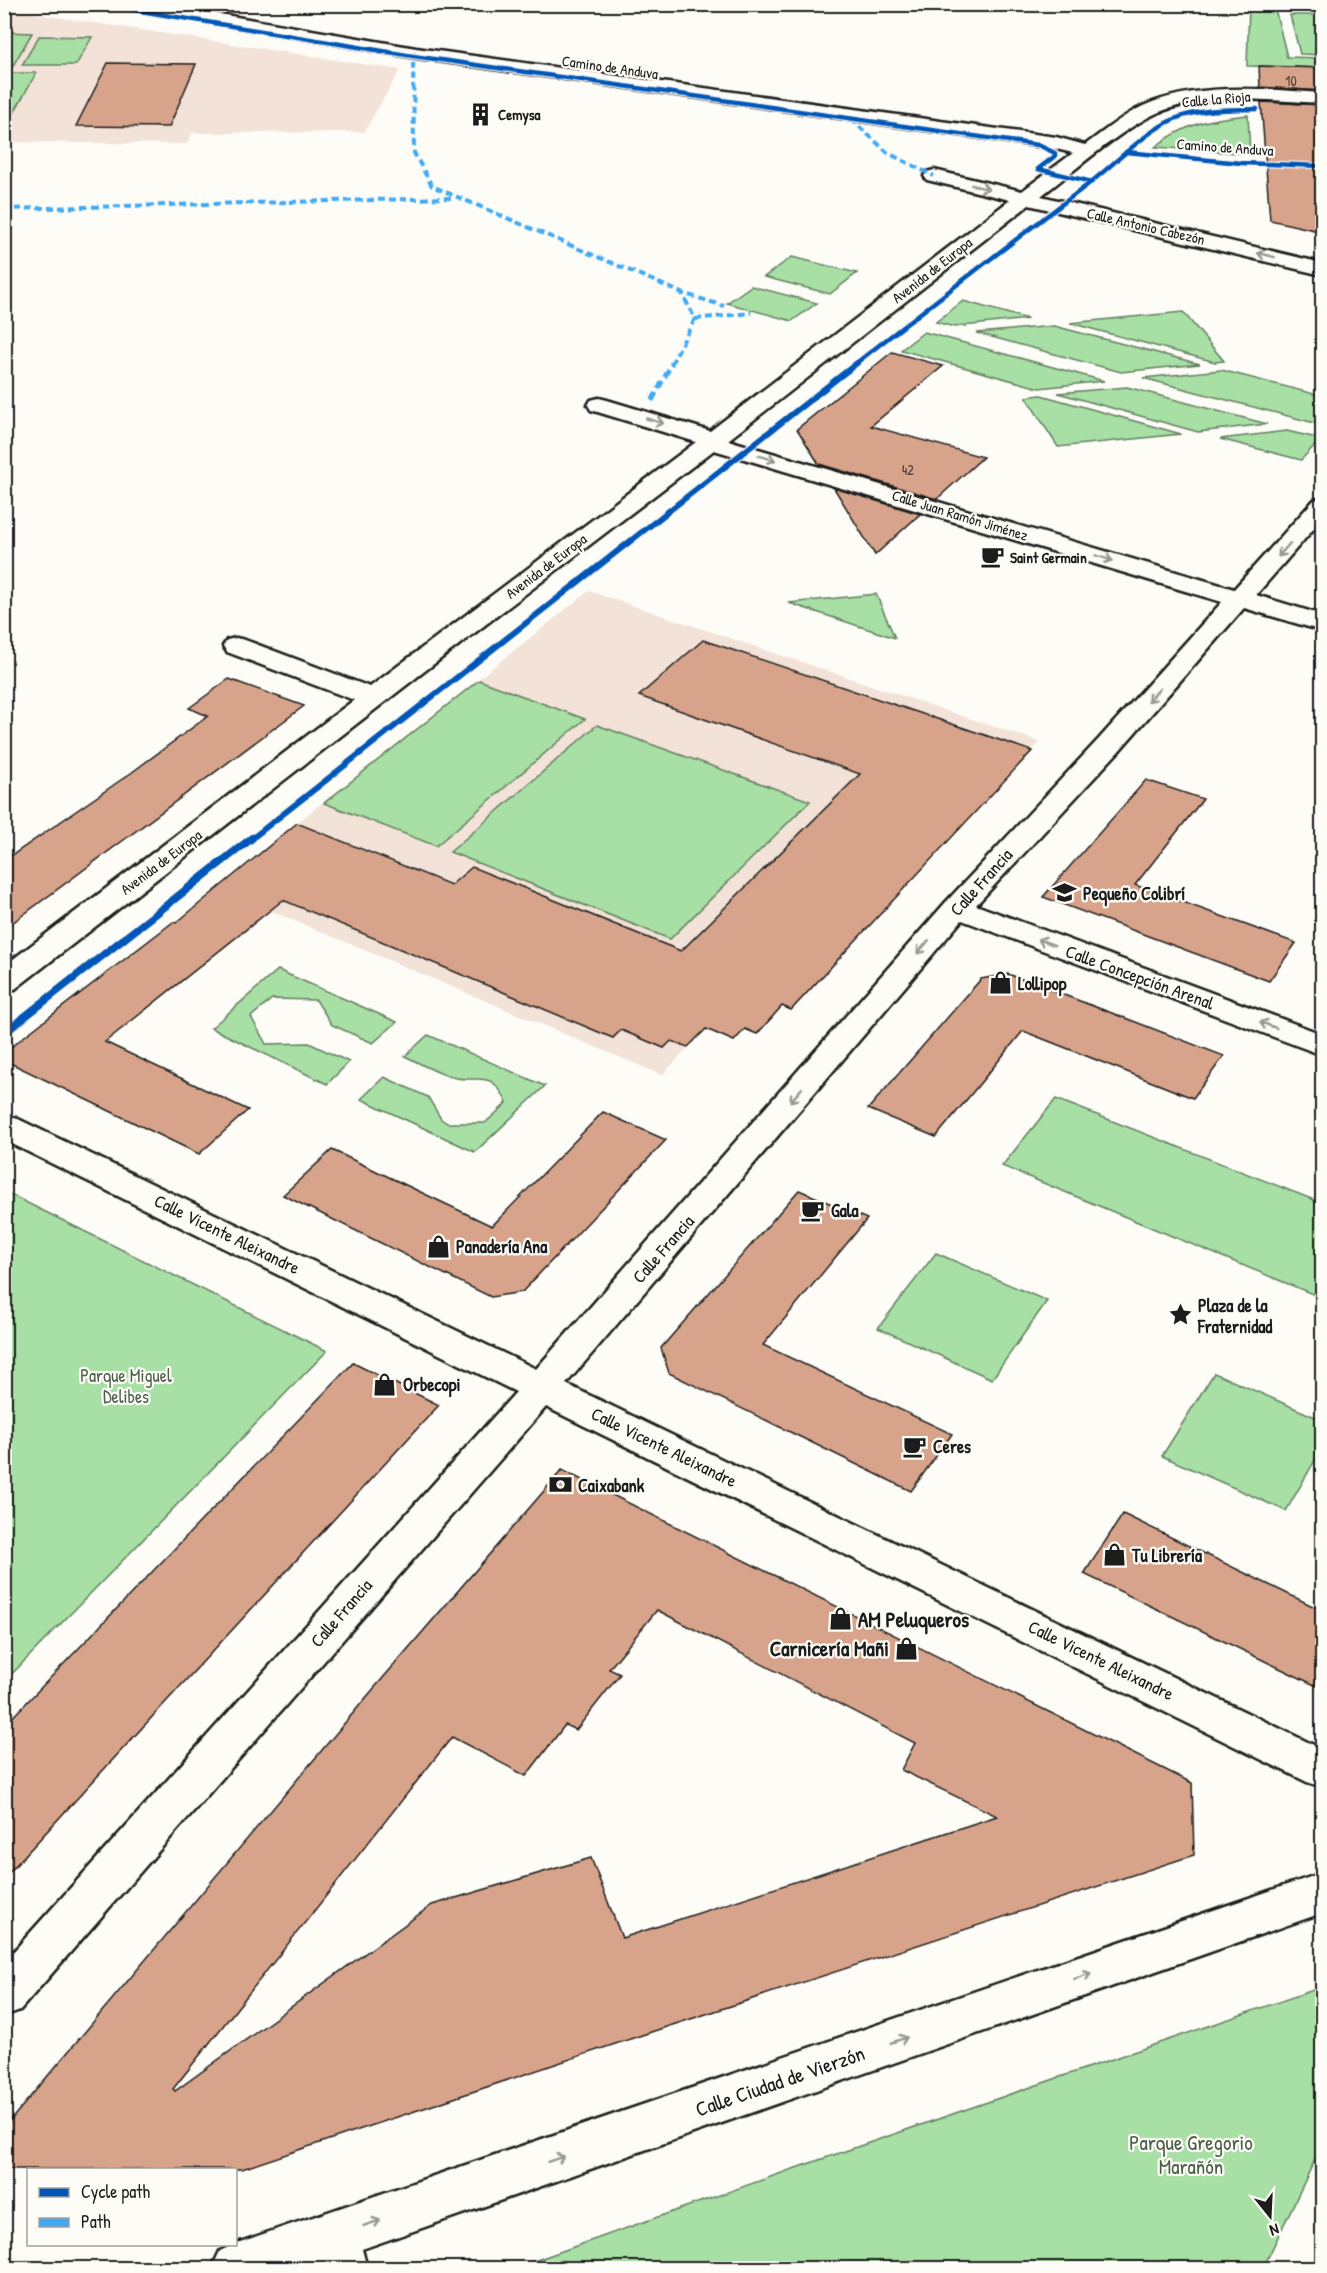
<svg xmlns="http://www.w3.org/2000/svg" width="1327" height="2273" viewBox="0 0 1327 2273" font-family="'Patrick Hand',sans-serif">
  <style>
    .built { fill: #f2e2d7 }
    .green { fill: #a7dfa4; stroke: #627e60; stroke-width: 1.5 }
    .building { fill: #d7a48b; stroke: #1c1c1c; stroke-width: 1.5; fill-rule: evenodd }
    .lines { fill: none; stroke-linecap: round; stroke-linejoin: round }
    .minor-casing { stroke: #1c1c1c; stroke-width: 5 }
    .minor { fill: #fdfcf7; fill-rule: evenodd }
    .quiet-far1 { stroke: #3fa9f5; stroke-width: 4; stroke-dasharray: 7 4; stroke-linecap: butt }
    .quiet { stroke: #3fa9f5; stroke-width: 4.5; stroke-dasharray: 9 4.5; stroke-linecap: butt }
    .cycleway-far2-casing { stroke: #fdfcf7; stroke-width: 7 }
    .cycleway-far1-casing { stroke: #fdfcf7; stroke-width: 9 }
    .cycleway-casing { stroke: #fdfcf7; stroke-width: 11 }
    .cycleway-far2 { stroke: #0057b8; stroke-width: 4.5 }
    .cycleway-far1 { stroke: #0057b8; stroke-width: 6 }
    .cycleway { stroke: #0057b8; stroke-width: 8 }
    .oneway { stroke: #989794 }
    .labels { text-anchor: middle; dominant-baseline: central; stroke-width: 4.5; stroke-linejoin: round; paint-order: stroke }
    .far-number-label { font-size: 14px; fill: #4b3e38 }
    .far-street-label { font-size: 15px; fill: #1c1c1c; stroke: #fdfcf7 }
    .far-poi-label { font-size: 15px; font-weight: bold; fill: #1c1c1c; stroke: #fdfcf7; text-anchor: start }
    .street-label { font-size: 18px; fill: #1c1c1c; stroke: #fdfcf7 }
    .poi-label { font-size: 18px; font-weight: bold; fill: #1c1c1c; stroke: #fdfcf7; text-anchor: start }
    .park-label { font-size: 18px; fill: #4d604c; stroke: #fdfcf7 }
    .near-poi-label { font-size: 21px; font-weight: bold; fill: #1c1c1c; stroke: #fdfcf7; text-anchor: start }
    .near-street-label { font-size: 21px; fill: #1c1c1c; stroke: #fdfcf7 }
    .near-park-label { font-size: 21px; fill: #4d604c; stroke: #fdfcf7 }
  </style>
  <rect width="100%" height="100%" fill="#fdfcf7"/>
  <filter id="ink" filterUnits="userSpaceOnUse"><feTurbulence type="fractalNoise" baseFrequency=".0167" numOctaves="2"/><feDisplacementMap in="SourceGraphic" scale="12" xChannelSelector="R" yChannelSelector="G"/><feConvolveMatrix kernelMatrix="1 2 1 2 8 2 1 2 1" color-interpolation-filters="sRGB"/></filter>
  <g filter="url(#ink)">
    <g class="built">
      <polygon points="4,9 232,44 400,70 364,132 192,133 187,144 5,142"/>
      <polygon points="589,591 1040,742 791,1010 782,1006 757,1034 745,1030 734,1041 706,1029 662,1075 219,889 297,823"/>
    </g>
    <g class="green">
      <polygon points="1249,5 1274,5 1287,57 1322,58 1322,68 1247,66"/>
      <polygon points="1290,15 1322,15 1322,55 1300,54"/>
      <polygon points="5,32 32,33 11,69 5,69"/>
      <polygon points="39,36 92,37 76,65 22,65"/>
      <polygon points="5,73 36,73 5,129 4,73"/>
      <path d="M1248 115 1250 154 1155 147C1186 123 1210 119 1248 115Z"/>
      <polygon points="792,257 857,273 830,294 764,277"/>
      <polygon points="751,286 817,303 792,321 727,303"/>
      <polygon points="963,301 1028,319 954,327 936,322"/>
      <polygon points="1183,312 1224,361 1215,362 1070,323"/>
      <polygon points="1054,326 1200,364 1121,372 977,333"/>
      <polygon points="924,332 1104,381 1039,388 901,350"/>
      <polygon points="1221,370 1322,396 1322,425 1143,378"/>
      <polygon points="1127,387 1267,424 1198,432 1058,393"/>
      <polygon points="1041,395 1181,434 1058,447 1026,397"/>
      <polygon points="1287,431 1321,439 1301,460 1220,439"/>
      <polygon points="876,594 895,638 789,603"/>
      <polygon points="479,680 585,719 436,846 324,803"/>
      <polygon points="597,725 810,801 670,939 450,852"/>
      <polygon points="278,970 397,1022 373,1043 332,1025 316,1000 272,999 251,1017 266,1044 309,1043 349,1062 327,1084 211,1028"/>
      <path d="M428 1035 545 1086 475 1152 361 1099 384 1077 428 1097 441 1119 447 1123H485L507 1103C490 1065 478 1086 448 1076 433 1071 419 1063 405 1056Z"/>
      <polygon points="1056,1099 1322,1203 1322,1298 1002,1166"/>
      <polygon points="5,1192 327,1351 5,1681 4,1681"/>
      <polygon points="936,1253 1047,1301 992,1379 878,1328"/>
      <polygon points="1214,1373 1322,1420 1322,1448 1286,1511 1162,1456"/>
      <polygon points="1322,1987 1322,2145 1263,2268 514,2268 790,2170"/>
    </g>
    <g class="building">
      <polygon points="108,63 196,64 169,127 76,126"/>
      <polygon points="1259,66 1323,68 1323,91 1260,87"/>
      <polygon points="1261,102 1323,105 1323,232 1270,220"/>
      <polygon points="892,352 943,366 871,426 983,457 937,499 819,464 797,429"/>
      <polygon points="834,488 920,514 875,555"/>
      <polygon points="703,640 1032,751 791,1010 782,1006 757,1034 745,1029 734,1041 706,1029 688,1047 671,1041 664,1048 621,1030 613,1038 283,900 105,1042 248,1110 199,1154 4,1060 4,1053 26,1035 173,922 176,923 297,823 451,885 472,867 681,951 860,774 639,696"/>
      <polygon points="229,679 304,706 4,929 4,861 131,773 208,716 189,708"/>
      <polygon points="1146,780 1203,799 1135,885 1296,943 1269,981 1043,897"/>
      <polygon points="1008,974 1133,1021 1224,1056 1193,1098 1023,1031 936,1137 868,1109 981,979"/>
      <polygon points="603,1112 666,1140 522,1292 491,1297 283,1195 332,1150 492,1226"/>
      <polygon points="799,1190 867,1219 763,1345 952,1434 911,1491 669,1373 661,1348"/>
      <polygon points="353,1363 439,1405 4,1878 4,1726"/>
      <path d="M562 1470 1192 1783 1194 1855 657 2030 242 2169H4V2128L370 1693ZM657 1610 915 1743 901 1770 997 1816 622 1938 591 1858 432 1905 175 2091 173 2089 452 1737 526 1776 565 1725 576 1730 620 1674 609 1669Z"/>
      <polygon points="1123,1514 1323,1611 1323,1689 1084,1574"/>
    </g>
    <g class="lines">
      <defs>
        <g id="minor">
          <path d="M120 4H161L416 48 1056 137 1085 145C1104 131 1122 116 1143 106 1198 82 1265 89 1322 93V103C1269 101 1208 92 1157 113 1121 129 1074 171 1041 196L1322 263V275L1029 205 728 440 1234 589 1314 500 1322 498V519L1256 595 1322 615V631L1244 608 1118 752 976 905 1322 1034V1055L962 920 566 1384 1322 1749V1787L1307 1782 546 1407 20 2010 4 2016V1962L516 1392 4 1140V1115L16 1118 536 1369 946 902 1098 740 1222 602 714 450 426 670 15 989 4 992V966L354 700 227 652 223 646 227 640 236 638 245 640 370 687 696 442 591 410 588 405 591 400 599 398 607 400 710 431 1010 200 927 180 924 176 927 172 934 170 1022 191 1073 153 1056 149 416 58 128 9Z"/>
          <polygon points="1322,1873 1322,1913 362,2249 367,2268 319,2268 318,2264 306,2268 212,2268 220,2251 237,2243"/>
        </g>
      </defs>
      <use href="#minor" class="minor-casing"/>
      <use href="#minor" class="minor"/>
      <g class="quiet-far1">
        <polyline points="416,53 413,56 414,153 432,186 682,293 724,306"/>
        <polyline points="851,119 888,153 934,176"/>
        <polyline points="4,209 454,198"/>
        <polyline points="695,319 751,313"/>
        <polyline points="671,364 695,319 682,293"/>
      </g>
      <polyline class="quiet" points="652,401 672,363"/>
      <defs>
        <g id="cycleway-far2">
          <polyline points="98,4 413,56 1038,145 1055,153 1055,156 1038,169 1092,182"/>
          <polyline points="1126,152 1241,163 1322,166"/>
          <path d="M855 364C930 305 1006 247 1082 189 1111 168 1136 139 1168 122 1194 108 1228 110 1257 109"/>
        </g>
        <polyline id="cycleway-far1" points="250,840 857,363"/>
        <polyline id="cycleway" points="4,1033 252,838"/>
      </defs>
      <use href="#cycleway-far2" class="cycleway-far2-casing"/>
      <use href="#cycleway-far1" class="cycleway-far1-casing"/>
      <use href="#cycleway" class="cycleway-casing"/>
      <use href="#cycleway-far2" class="cycleway-far2"/>
      <use href="#cycleway-far1" class="cycleway-far1"/>
      <use href="#cycleway" class="cycleway"/>
    </g>
    <defs><path id="oneway-shaft" d="M-6 0H5M1.5-3L5.5 0L1.5 3" fill="none" stroke-width="1.6" stroke-linecap="round" stroke-linejoin="round" transform="scale(1.5)"/></defs>
    <g class="oneway">
      <use href="#oneway-shaft" transform="translate(980 187) rotate(14)"/>
      <use href="#oneway-shaft" transform="translate(1266 255) rotate(-166)"/>
      <use href="#oneway-shaft" transform="translate(655 421) rotate(16)"/>
      <use href="#oneway-shaft" transform="translate(767 458) rotate(17)"/>
      <use href="#oneway-shaft" transform="translate(1284 550) rotate(131)"/>
      <use href="#oneway-shaft" transform="translate(1104 558) rotate(17)"/>
      <use href="#oneway-shaft" transform="translate(1154 695) rotate(132)"/>
      <use href="#oneway-shaft" transform="translate(1046 942) rotate(-159)"/>
      <use href="#oneway-shaft" transform="translate(923 947) rotate(131)"/>
      <use href="#oneway-shaft" transform="translate(1268 1025) rotate(-160)"/>
      <use href="#oneway-shaft" transform="translate(796 1095) rotate(131)"/>
      <use href="#oneway-shaft" transform="translate(1083 1976) rotate(-19)"/>
      <use href="#oneway-shaft" transform="translate(899 2040) rotate(-19)"/>
      <use href="#oneway-shaft" transform="translate(556 2159) rotate(-19)"/>
      <use href="#oneway-shaft" transform="translate(372 2223) rotate(-19)"/>
    </g>
  </g>
  <defs>
    <symbol id="building-bare" viewBox="-9 -9 18 18"><path d="M-4-6H4V6H1V3H-1V6H-4ZM-2.5-4.3h1.7v1.8h-1.7ZM.8-4.3h1.7v1.8H.8ZM-2.5-1h1.7V.8h-1.7ZM.8-1h1.7V.8H.8Z" fill="#1c1c1c" stroke="#fdfcf7" stroke-width="2.5" paint-order="stroke"/></symbol>
    <symbol id="cafe-bare" viewBox="-9 -9 18 18"><path d="M-5.5-4.5H6V0H3Q3 3.5 0 3.5H-2.5Q-5.5 3.5-5.5 0ZM3-3.2v2h1.7v-2ZM-6 4.5H4V6H-6Z" fill="#1c1c1c" stroke="#fdfcf7" stroke-width="2.5" paint-order="stroke"/></symbol>
    <symbol id="school-bare" viewBox="-9 -9 18 18"><path d="M0-5L7-2L0 1L-7-2ZM-4 1L0 2.5L4 1V4Q0 6-4 4Z" fill="#1c1c1c" stroke="#fdfcf7" stroke-width="2.5" paint-order="stroke"/></symbol>
    <symbol id="shop-bare" viewBox="-9 -9 18 18"><path d="M-5-2.5h2.3a2.7 3.5 0 0 1 5.4 0H5L5.5 6h-11ZM-1.5-2.5h3a1.5 2.3 0 0 0-3 0Z" fill="#1c1c1c" stroke="#fdfcf7" stroke-width="2.5" paint-order="stroke"/></symbol>
    <symbol id="sight-bare" viewBox="-9 -9 18 18"><path d="M0-6L1.8-2.2L6-1.7L2.9 1.2L3.7 5.4L0 3.3L-3.7 5.4L-2.9 1.2L-6-1.7L-1.8-2.2Z" fill="#1c1c1c" stroke="#fdfcf7" stroke-width="2.5" paint-order="stroke"/></symbol>
    <symbol id="bank-bare" viewBox="-9 -9 18 18"><path d="M-6-4H6V4H-6ZM0-2.3a2.3 2.3 0 1 0 0 4.6a2.3 2.3 0 1 0 0-4.6Z" fill="#1c1c1c" stroke="#fdfcf7" stroke-width="2.5" paint-order="stroke"/></symbol>
  </defs>
  <g fill-rule="evenodd">
    <use href="#building-bare" x="464" y="98" width="33" height="33"/>
    <use href="#cafe-bare" x="976" y="540" width="33" height="33"/>
    <use href="#school-bare" x="1048" y="876" width="33" height="33"/>
    <use href="#shop-bare" x="984" y="966" width="33" height="33"/>
    <use href="#cafe-bare" x="796" y="1194" width="33" height="33"/>
    <use href="#shop-bare" x="422" y="1230" width="33" height="33"/>
    <use href="#sight-bare" x="1164" y="1298" width="33" height="33"/>
    <use href="#shop-bare" x="368" y="1368" width="33" height="33"/>
    <use href="#cafe-bare" x="898" y="1430" width="33" height="33"/>
    <use href="#bank-bare" x="544" y="1468" width="33" height="33"/>
    <use href="#shop-bare" x="1098" y="1538" width="33" height="33"/>
    <use href="#shop-bare" x="824" y="1602" width="33" height="33"/>
    <use href="#shop-bare" x="890" y="1632" width="33" height="33"/>
  </g>
  <g class="labels">
    <g class="far-number-label">
      <text x="1291" y="80">10</text>
      <text x="908" y="469">42</text>
    </g>
    <g class="far-street-label">
      <text transform="translate(610 67) rotate(8)">Camino de Anduva</text>
      <text transform="translate(1216 99) rotate(-5)">Calle la Rioja</text>
      <text transform="translate(1225 147) rotate(4)">Camino de Anduva</text>
      <text transform="translate(1146 226) rotate(13)">Calle Antonio Cabezón</text>
      <text transform="translate(932 270) rotate(-38)">Avenida de Europa</text>
      <text transform="translate(960 515) rotate(17)">Calle Juan Ramón Jiménez</text>
      <text transform="translate(546 566) rotate(-37)">Avenida de Europa</text>
      <text transform="translate(161 862) rotate(-37)">Avenida de Europa</text>
    </g>
    <g class="far-poi-label">
      <text x="498" y="114">Cemysa</text>
      <text x="1010" y="557">Saint Germain</text>
    </g>
    <g class="street-label">
      <text transform="translate(981 882) rotate(-48)">Calle Francia</text>
      <text transform="translate(1140 977) rotate(20)">Calle Concepción Arenal</text>
      <text transform="translate(227 1234) rotate(26)">Calle Vicente Aleixandre</text>
      <text transform="translate(663 1249) rotate(-49)">Calle Francia</text>
      <text transform="translate(664 1447) rotate(26)">Calle Vicente Aleixandre</text>
      <text transform="translate(341 1613) rotate(-49)">Calle Francia</text>
      <text transform="translate(1101 1660) rotate(26)">Calle Vicente Aleixandre</text>
    </g>
    <g class="poi-label">
      <text x="1083" y="893">Pequeño Colibrí</text>
      <text x="1018" y="983">Lollipop</text>
      <text x="831" y="1210">Gala</text>
      <text x="456" y="1246">Panadería Ana</text>
      <text x="1198" y="1305">Plaza de la<tspan x="1198" dy="21">Fraternidad</tspan></text>
      <text x="403" y="1384">Orbecopi</text>
      <text x="933" y="1446">Ceres</text>
      <text x="578" y="1485">Caixabank</text>
      <text x="1132" y="1555">Tu Librería</text>
    </g>
    <g class="park-label">
      <text x="126" y="1375">Parque Miguel<tspan x="126" dy="21">Delibes</tspan></text>
    </g>
    <g class="near-poi-label">
      <text x="858" y="1619">AM Peluqueros</text>
      <text x="889" y="1648" text-anchor="end">Carnicería Mañi</text>
    </g>
    <g class="near-street-label">
      <text transform="translate(780 2081) rotate(-19)">Calle Ciudad de Vierzón</text>
    </g>
    <g class="near-park-label">
      <text x="1191" y="2142">Parque Gregorio<tspan x="1191" dy="24">Marañón</tspan></text>
    </g>
  </g>
  <rect width="1327" height="2273" fill="none" stroke="#fdfcf7" stroke-width="24"/>
  <rect x="12" y="12" width="1303" height="2249" fill="none" stroke="#1c1c1c" stroke-width="2" filter="url(#ink)"/>
  <rect x="27" y="2168" width="210" height="78" fill="#fdfcf7" stroke="#a3a29f" stroke-width="1.5"/>
  <rect x="39" y="2188" width="30" height="9" fill="#0057b8" stroke="#a3a29f" stroke-width="1.5"/>
  <text x="81" y="2198" font-size="18" fill="#1c1c1c">Cycle path</text>
  <rect x="39" y="2218" width="30" height="9" fill="#3fa9f5" stroke="#a3a29f" stroke-width="1.5"/>
  <text x="81" y="2228" font-size="18" fill="#1c1c1c">Path</text>
  <g transform="translate(1270 2216) rotate(162)" stroke="#fdfcf7" stroke-width="4.5" paint-order="stroke">
  <path d="M0-4.5L10 22L0 15L-10 22Z" fill="#1c1c1c"/>
  <text y="-9" font-size="16" font-weight="bold" text-anchor="middle" fill="#1c1c1c">N</text>
  </g>
</svg>
